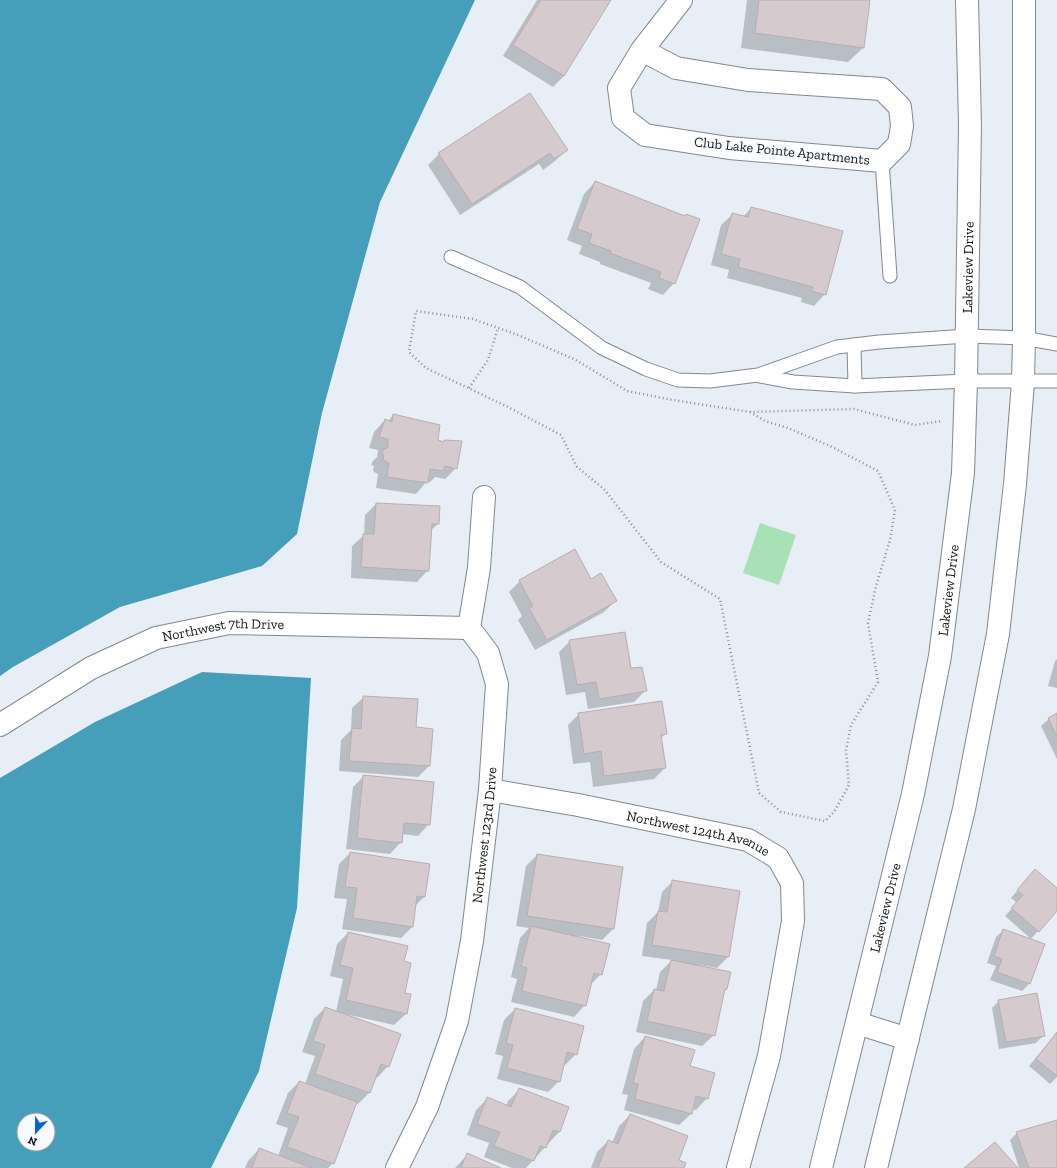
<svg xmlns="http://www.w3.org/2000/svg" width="1057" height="1168" viewBox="0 0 1057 1168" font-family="'Zilla Slab',serif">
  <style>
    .green { fill: #a9e1b6 }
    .water { fill: #459fba; fill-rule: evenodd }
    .shadow { fill: #0003 }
    .building { fill: #d5cace; stroke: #b9aeb1 }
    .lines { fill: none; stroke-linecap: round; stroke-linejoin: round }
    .service-casing { stroke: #82888f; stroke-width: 15 }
    .minor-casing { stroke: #82888f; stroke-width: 24 }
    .tertiary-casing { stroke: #82888f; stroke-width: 24 }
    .path { stroke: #8a8f94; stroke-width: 2.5; stroke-dasharray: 1 3; stroke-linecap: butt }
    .service { stroke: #fff; stroke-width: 13 }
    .minor { stroke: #fff; stroke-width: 22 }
    .tertiary { stroke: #fff; stroke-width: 22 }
    .labels { text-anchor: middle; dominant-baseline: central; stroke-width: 3; stroke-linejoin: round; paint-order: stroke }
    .street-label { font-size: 14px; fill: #131518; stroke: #f8fbfe }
  </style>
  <rect width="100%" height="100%" fill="#e7eef6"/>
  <polygon class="green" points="760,523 796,535 779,585 743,573"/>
  <g class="water">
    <polygon points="0,0 475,0 380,202 322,413 297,534 262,566 120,607 13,667 0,676"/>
    <path d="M202 672 311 678 297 908 259 1071 211 1168H0V778L95 722ZM24 1120H48V1144H24Z"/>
  </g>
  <g class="shadow">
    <polygon points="537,0 610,0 564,76 553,87 503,56"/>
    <polygon points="747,0 869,0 863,48 848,62 741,48"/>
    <polygon points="530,94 567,150 555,161 543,170 539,164 460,215 428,165 439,154"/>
    <polygon points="595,182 674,283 663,295 648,289 651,283 600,264 600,262 579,254 582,246 567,240 584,194"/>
    <polygon points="751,208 825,294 814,306 801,302 802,298 727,278 729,270 711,265 721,225 733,214 743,217"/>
    <polygon points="393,415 437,441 443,443 445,441 456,468 445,479 435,477 430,482 427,481 416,494 376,488 378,474 374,472 373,470 374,466 371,465 373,461 377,457 378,450 369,448 374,432 385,420 388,421"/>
    <polygon points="376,504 438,524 430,531 428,570 417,582 351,578 352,546 364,535 365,515"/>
    <polygon points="520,581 615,601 604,612 535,650 518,620 522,616 509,592"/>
    <polygon points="570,641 630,669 645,691 634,702 588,709 585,692 566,695 559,652"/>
    <polygon points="1057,659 1057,688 1048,686 1055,661"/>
    <polygon points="364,697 415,728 429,766 418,777 339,771 341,740 351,730 352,708"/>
    <polygon points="579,714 665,734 661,738 665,768 654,779 593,787 590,762 573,764 568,725"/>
    <polygon points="1057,715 1057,759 1041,726 1049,719"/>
    <polygon points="364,776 429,824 418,836 402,834 401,842 390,854 346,849 353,787"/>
    <polygon points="350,853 424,897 415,906 412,927 401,938 342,929 347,899 334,898 339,864"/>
    <polygon points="537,855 613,929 602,940 579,936 579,938 601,974 590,985 585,1005 574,1017 511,1002 517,979 511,977 520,938 529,928 516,926 526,866"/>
    <polygon points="1028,878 1057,890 1057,909 1031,939 1005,916 1017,903 1011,898"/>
    <polygon points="673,881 728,957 717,968 699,965 699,967 727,989 723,992 714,1035 702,1046 636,1032 643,1001 654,990 656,990 660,972 672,960 642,956 647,923 658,912 662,892"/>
    <polygon points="1004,930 1043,945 1029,984 1022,991 990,980 996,966 987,963 996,937"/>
    <polygon points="348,933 403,962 404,994 410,995 406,1014 394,1025 345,1014 345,1015 388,1066 377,1078 375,1077 369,1093 358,1104 355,1103 333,1163 328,1168 245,1168 248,1161 259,1149 278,1156 288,1128 276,1124 288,1093 299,1082 305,1084 315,1056 302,1052 314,1019 325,1008 336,1012 343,979 330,976 337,944"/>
    <polygon points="999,1001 1043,1036 1036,1043 999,1049 992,1008"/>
    <polygon points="515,1009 576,1054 565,1065 563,1065 559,1081 548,1092 497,1079 503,1056 495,1054 504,1020"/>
    <polygon points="1057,1032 1057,1077 1050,1084 1029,1066"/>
    <polygon points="645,1037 689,1067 707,1098 696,1110 692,1109 691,1114 679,1125 624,1110 628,1095 622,1094 634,1049"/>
    <polygon points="519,1090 559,1132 526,1168 512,1168 484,1157 489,1143 467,1135 476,1110 487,1099 506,1106 508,1101"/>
    <polygon points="630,1115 678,1161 683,1168 591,1168 597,1152 608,1141 612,1143 619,1126"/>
    <polygon points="1057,1123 1057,1168 1019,1168 1010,1140 1017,1133"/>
    <polygon points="468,1154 499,1168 455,1168"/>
  </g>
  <g class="building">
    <polygon points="541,0 611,0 564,76 513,45"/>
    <polygon points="759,0 870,0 864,48 755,33"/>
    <polygon points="530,93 568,150 554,159 550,153 472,204 438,153"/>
    <polygon points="595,181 685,216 686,214 700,219 675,284 659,278 661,272 610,253 611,251 589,243 592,234 577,229"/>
    <polygon points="751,207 843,231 826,295 811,291 813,287 738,267 740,259 721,254 732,213 748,217"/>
    <polygon points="393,414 440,425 438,440 444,442 444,440 462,441 457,469 445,466 443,471 430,469 428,483 387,477 389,463 385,461 383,459 384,455 382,454 383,449 386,449 388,446 388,439 379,437 385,419 392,422"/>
    <polygon points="376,503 440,506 439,524 432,524 429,571 361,567 363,534 374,534"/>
    <polygon points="575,549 591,579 601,573 617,601 547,640 529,608 533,606 519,580"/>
    <polygon points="625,632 631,668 642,667 647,691 599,699 596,682 577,685 569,640"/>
    <polygon points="363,696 418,699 416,727 433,729 430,766 349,761 352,728 361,729"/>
    <polygon points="662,701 667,734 661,735 666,768 604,776 601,751 584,754 578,713"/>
    <polygon points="1057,713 1057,737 1048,718"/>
    <polygon points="363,775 434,782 430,825 404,823 402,843 357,838"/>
    <polygon points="350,852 430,864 425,897 417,896 413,927 353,918 357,888 345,887"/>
    <polygon points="537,854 623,867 614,929 527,916"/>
    <polygon points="1035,869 1057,888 1057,911 1039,932 1011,908 1023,895 1017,890"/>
    <polygon points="672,880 740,891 729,957 652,945 658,911 667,912"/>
    <polygon points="531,926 610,944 602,975 594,973 586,1006 522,991 527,968 521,966"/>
    <polygon points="1003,929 1045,944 1030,984 997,972 1002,959 994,956"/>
    <polygon points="348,932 408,946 404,961 411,963 405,993 411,994 407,1014 346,1000 353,968 340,965"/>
    <polygon points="671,960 731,972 727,989 725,989 715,1036 647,1021 654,989 664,991"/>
    <polygon points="1037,993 1045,1036 1006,1042 998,1000"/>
    <polygon points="325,1007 401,1034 389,1067 381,1064 370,1093 315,1074 325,1045 313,1041"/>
    <polygon points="515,1008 584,1026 577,1055 567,1052 560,1082 507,1068 513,1045 506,1043"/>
    <polygon points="1057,1032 1057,1076 1036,1059"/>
    <polygon points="645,1036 695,1050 690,1066 715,1073 708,1099 696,1096 692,1114 635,1099 638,1084 633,1083"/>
    <polygon points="299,1081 357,1102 334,1164 287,1147 299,1117 287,1113"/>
    <polygon points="519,1088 569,1107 560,1132 553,1130 546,1148 540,1146 534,1161 494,1146 500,1132 477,1124 487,1097 511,1107"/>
    <polygon points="630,1114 688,1136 679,1160 686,1163 684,1168 598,1168 608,1140 618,1144"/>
    <polygon points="1057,1120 1057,1168 1029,1168 1016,1132"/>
    <polygon points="995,1142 1018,1168 964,1168"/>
    <polygon points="259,1148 312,1168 252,1168"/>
    <polygon points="467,1153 501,1168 461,1168"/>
  </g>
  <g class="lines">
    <defs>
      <g id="service">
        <polyline points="882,161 890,276"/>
        <polyline points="451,257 520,287 602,348 646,369 678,380 710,381 758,375 837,347 879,342 967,336 1024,338 1057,344"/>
        <polyline points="854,345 855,386"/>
        <polyline points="760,376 793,382 855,386 966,381 1057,381"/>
      </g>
      <g id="minor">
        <polyline points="642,50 676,68 748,80 882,89 900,107 902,126 899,144 882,161 729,148 645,135 623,118 619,88 642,50 681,0"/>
        <path id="s1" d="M0 725 91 668 156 638 229 623 469 628"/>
        <path id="s2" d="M490 790 578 805 748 840 778 858 792 883 793 921 769 1056 738 1168"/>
        <path id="s3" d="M397 1168 427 1107 457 1021 472 941 490 790 497 684 488 653 469 628 479 568 484 497"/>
      </g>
      <g id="tertiary">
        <polyline points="857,1023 908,1039"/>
        <path id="s4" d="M821 1168 913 794 940 656 963 473 966 381 970 125 967 0"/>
        <polyline points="876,1168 964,809 998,634 1015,484 1023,382 1024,338 1024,0"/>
      </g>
    </defs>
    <use href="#service" class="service-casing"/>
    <use href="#minor" class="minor-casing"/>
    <use href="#tertiary" class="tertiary-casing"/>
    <g class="path">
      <polyline points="469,388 488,360 498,328"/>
      <polyline points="750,412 765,421 788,428 830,446 878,471 895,510 890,540 876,586 868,623 878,682 851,725 846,750 849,785 834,812 825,821 781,812 759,793 720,599 661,562 604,489 577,467 561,435 506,406 426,368 409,352 416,311 473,319 518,335 576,360 627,391 673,400 750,412 854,409 915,425 942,421"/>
    </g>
    <use href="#service" class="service"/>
    <use href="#minor" class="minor"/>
    <use href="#tertiary" class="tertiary"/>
  </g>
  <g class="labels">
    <g class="street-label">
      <text transform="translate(782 151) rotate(6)">Club Lake Pointe Apartments</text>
      <text stroke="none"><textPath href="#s4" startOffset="916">Lakeview Drive</textPath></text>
      <text stroke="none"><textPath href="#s4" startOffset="592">Lakeview Drive</textPath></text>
      <text stroke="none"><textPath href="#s1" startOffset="247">Northwest 7th Drive</textPath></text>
      <text stroke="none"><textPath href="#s3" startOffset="347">Northwest 123rd Drive</textPath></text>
      <text stroke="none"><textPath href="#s2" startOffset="213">Northwest 124th Avenue</textPath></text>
      <text stroke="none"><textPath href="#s4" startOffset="268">Lakeview Drive</textPath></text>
    </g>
  </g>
  <g transform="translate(36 1132) rotate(202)"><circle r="19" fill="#f8fbfe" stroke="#9c9fa2"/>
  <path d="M0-3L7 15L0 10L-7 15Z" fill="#0d61ca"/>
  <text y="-6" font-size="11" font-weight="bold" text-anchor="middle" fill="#131518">N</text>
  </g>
</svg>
